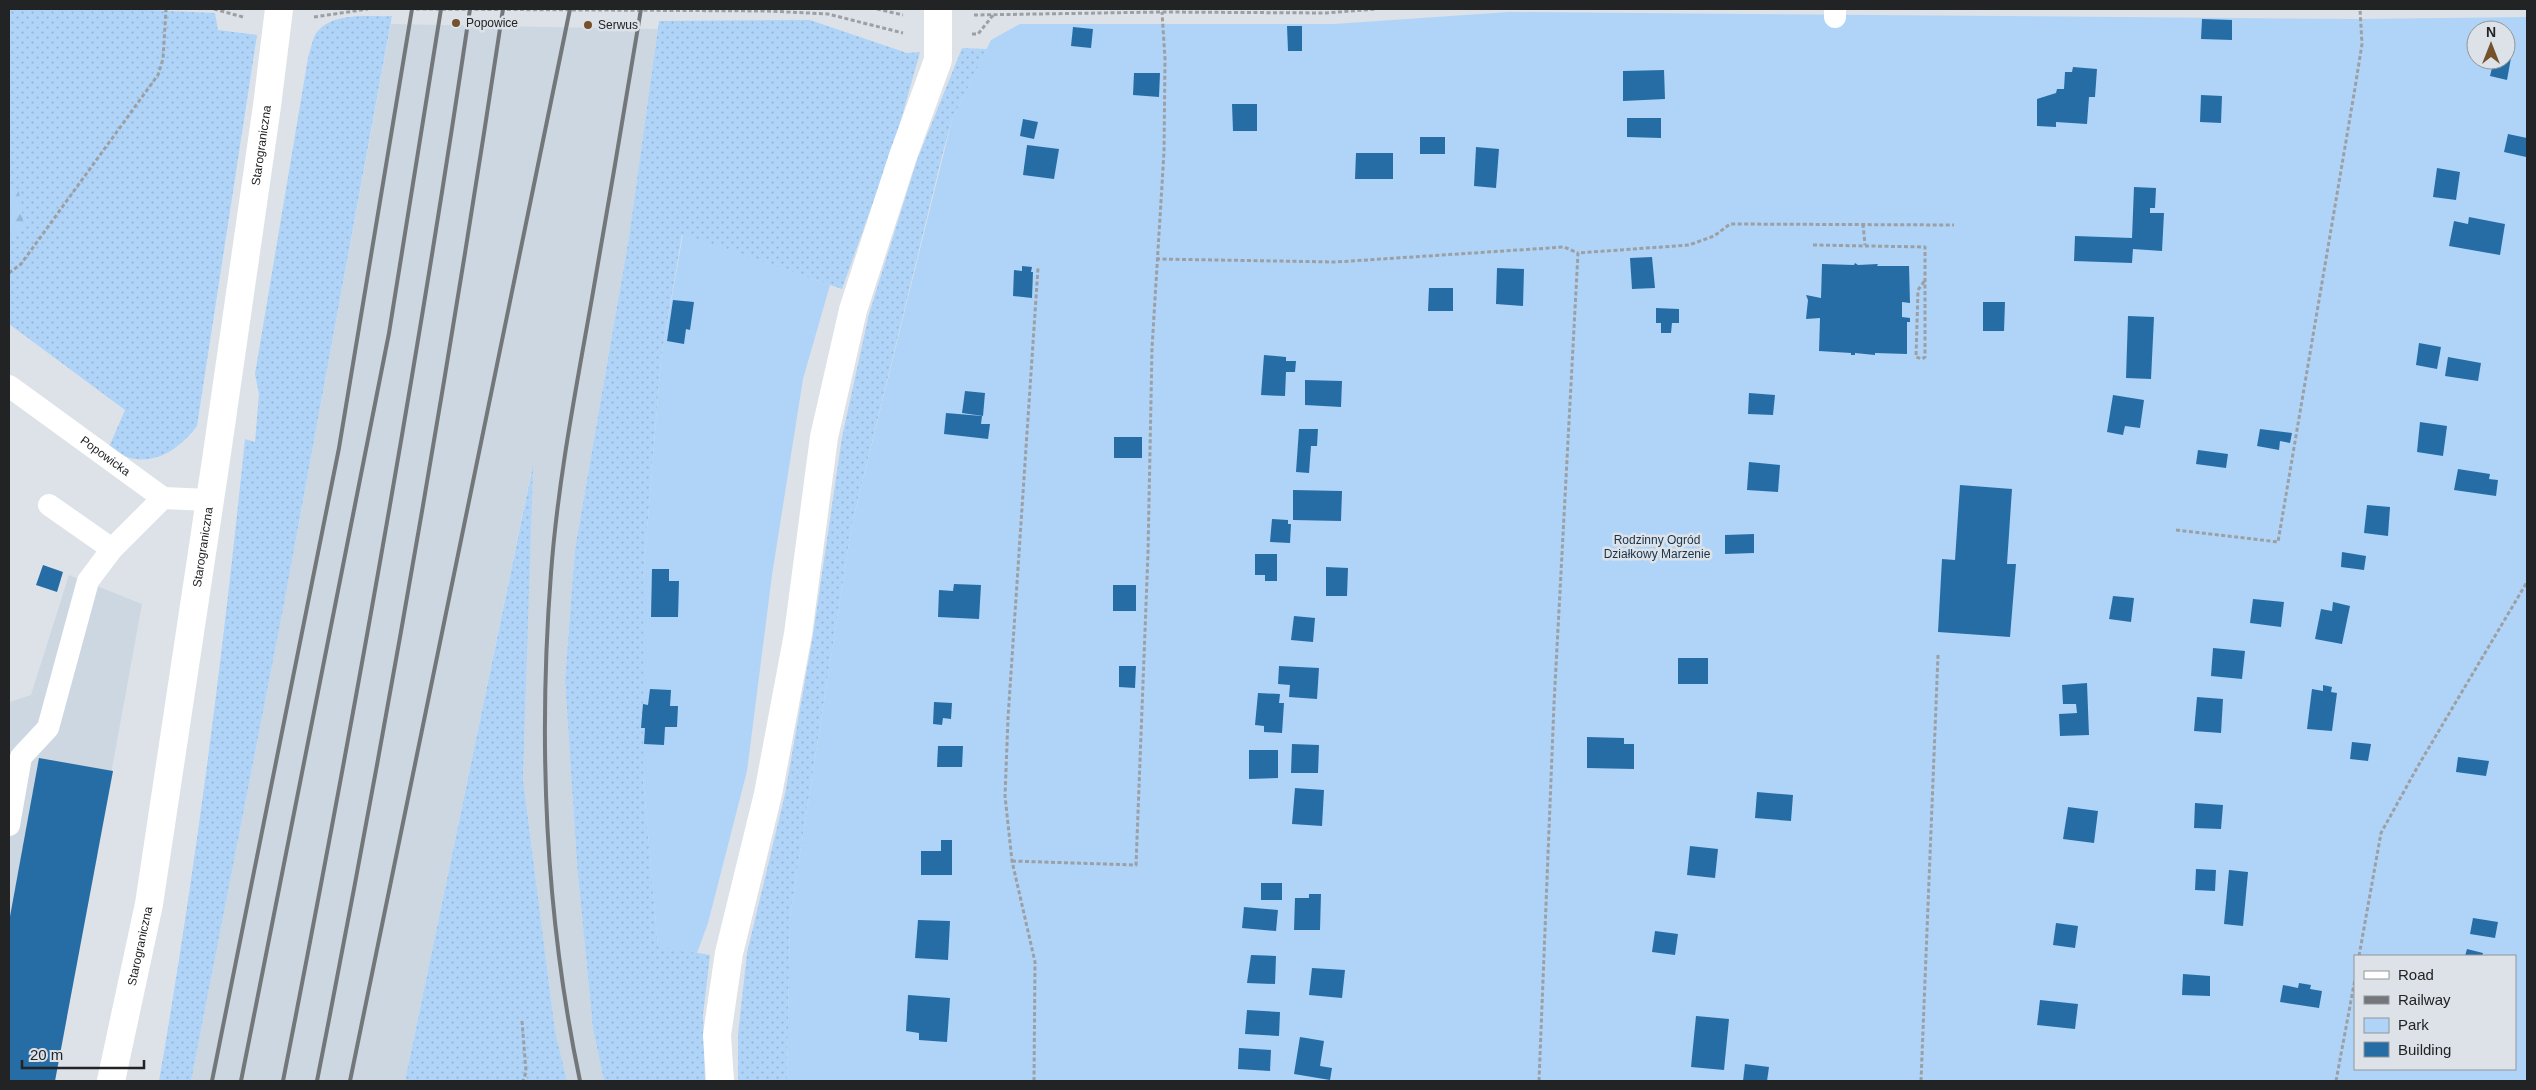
<svg xmlns="http://www.w3.org/2000/svg" width="2536" height="1090" viewBox="0 0 2536 1090" font-family="Arial,sans-serif">
  <style>
    .built { fill: #ccd7e2 }
    .grass { fill: url(#grass-dots) }
    .forest { fill: url(#forest-firs) }
    .green { fill: #afd4f8; fill-rule: evenodd }
    .building { fill: #276da5 }
    .lines { fill: none; stroke-linecap: round; stroke-linejoin: round }
    .path { stroke: #9ca0a5; stroke-width: 3; stroke-dasharray: 4 2.5; stroke-linecap: butt }
    .lane { stroke: #fff; stroke-width: 22 }
    .street { stroke: #fff; stroke-width: 28 }
    .rail { stroke: #73777a; stroke-width: 4 }
    .poi-dot { fill: #76522c; stroke: #dde2e8; stroke-width: 2 }
    .labels { text-anchor: middle; dominant-baseline: central; stroke-width: 5; stroke-linejoin: round; paint-order: stroke }
    .poi-label { font-size: 12px; fill: #212325; stroke: #dde2e8; text-anchor: start }
    .street-label { font-size: 12px; fill: #212325; stroke: #dde2e8 }
    .park-label { font-size: 12px; fill: #16334c; stroke: #dde2e8 }
  </style>
  <defs>
    <pattern id="grass-dots" width="8" height="8" patternUnits="userSpaceOnUse" patternTransform="scale(1.25)"><rect width="8" height="8" fill="#afd4f8"/><path d="M2 2h.1M6 6h.1" fill="none" stroke="#96b6d4" stroke-width="1.8" stroke-linecap="round"/></pattern>
    <pattern id="forest-firs" width="22" height="20" patternUnits="userSpaceOnUse" patternTransform="scale(1.25)"><rect width="22" height="20" fill="#afd4f8"/><path d="M5 1l3.5 6h-7zM16 11l3.5 6h-7z" fill="#96b6d4"/></pattern>
  </defs>
  <rect width="100%" height="100%" fill="#dde2e8"/>
  <g class="built">
    <polygon points="391,24 658,29 629,237 575,549 565,680 577,865 593,1029 604,1081 567,1081 555,1031 523,779 532,468 405,1081 191,1081 284,604"/>
    <polygon points="69,575 142,604 55,1081 9,1081 9,707 10,702 31,695"/>
  </g>
  <g class="grass">
    <path d="M9 9H126L215 13 218 30 257 35 197 426C182 446 158 465 130 458 123 456 116 450 109 447L125 410 9 324Z"/>
    <path d="M392 16 284 604 191 1081H159C196 868 223 654 245 439L255 442 259 394 255 374 308 58C310 51 312 42 315 35 330 11 368 17 392 16Z"/>
    <polygon points="810,20 907,53 920,52 895,141 842,289 682,235 661,359 643,580 643,777 658,946 710,955 703,1015 705,1081 604,1081 593,1029 577,865 565,680 575,549 629,237 659,21"/>
    <polygon points="962,48 987,49 952,120 943,152 852,524 790,917 787,1081 738,1081 738,1034 747,953 785,794 813,635 842,437 869,314 917,160"/>
    <polygon points="533,465 523,779 555,1031 567,1081 405,1081"/>
  </g>
  <polygon class="forest" points="9,181 19,192 24,226 9,243"/>
  <g class="green">
    <path d="M1509 12 2360 19 2527 17V1081H787L790 917 852 524 952 120 991 40 1020 24H1334ZM2476 30H2506V60H2476ZM2355 956H2515V1069H2355Z"/>
    <polygon points="683,234 830,285 803,379 772,575 747,771 708,923 697,953 658,947 643,777 643,580 661,359"/>
  </g>
  <g class="building">
    <polygon points="2202,19 2232,20 2232,40 2201,39"/>
    <polygon points="1287,26 1302,26 1302,51 1288,51"/>
    <polygon points="1073,27 1093,29 1091,48 1071,46"/>
    <polygon points="2506,57 2511,58 2507,80 2490,76 2494,60 2506,60"/>
    <polygon points="2073,67 2097,69 2095,97 2089,97 2087,124 2056,122 2056,127 2037,126 2037,99 2056,93 2057,89 2064,89 2065,72 2072,72"/>
    <polygon points="1664,70 1665,99 1623,101 1623,71"/>
    <polygon points="1134,73 1160,73 1159,97 1133,95"/>
    <polygon points="2201,95 2222,96 2221,123 2200,122"/>
    <polygon points="1232,104 1257,104 1257,131 1233,131"/>
    <polygon points="1627,118 1661,118 1661,138 1627,137"/>
    <polygon points="1023,119 1038,122 1034,139 1020,136"/>
    <polygon points="2508,134 2527,138 2526,157 2504,152"/>
    <rect x="1420" y="137" width="25" height="17"/>
    <polygon points="1027,145 1059,149 1054,179 1023,175"/>
    <polygon points="1476,147 1499,149 1496,188 1474,186"/>
    <polygon points="1356,153 1393,153 1393,179 1355,179"/>
    <polygon points="2437,168 2460,172 2456,200 2433,197"/>
    <polygon points="2134,187 2156,188 2155,208 2150,208 2150,213 2164,213 2162,251 2133,249 2132,263 2074,261 2075,236 2132,238"/>
    <polygon points="2469,217 2505,224 2500,255 2449,246 2454,221 2468,224"/>
    <polygon points="1652,257 1655,288 1632,289 1630,258"/>
    <polygon points="1855,263 1858,265 1878,264 1877,266 1909,266 1910,303 1902,302 1902,317 1910,318 1910,322 1907,322 1907,354 1875,353 1875,355 1855,353 1855,355 1851,355 1851,353 1819,351 1820,318 1806,319 1808,300 1806,295 1821,298 1822,264 1854,265"/>
    <polygon points="1022,266 1032,267 1031,272 1033,272 1032,298 1013,296 1014,270 1022,271"/>
    <polygon points="1497,268 1524,269 1523,306 1496,304"/>
    <polygon points="1429,288 1453,288 1453,311 1428,311"/>
    <polygon points="673,300 694,302 690,330 686,329 684,344 667,341"/>
    <polygon points="1983,302 2005,302 2004,331 1983,331"/>
    <polygon points="1656,308 1679,309 1679,323 1672,323 1671,333 1661,333 1661,323 1656,323"/>
    <polygon points="2128,316 2154,317 2151,379 2126,378"/>
    <polygon points="2419,343 2441,347 2437,369 2416,365"/>
    <polygon points="1264,355 1286,357 1286,361 1296,361 1295,372 1286,372 1285,396 1261,395"/>
    <polygon points="2448,357 2481,363 2478,381 2445,376"/>
    <polygon points="1305,380 1342,381 1341,407 1305,405"/>
    <polygon points="965,391 985,393 983,416 962,413"/>
    <polygon points="1749,393 1775,395 1773,415 1748,414"/>
    <polygon points="2113,395 2144,400 2140,428 2125,426 2123,435 2107,432"/>
    <polygon points="946,413 982,416 981,424 990,424 988,439 944,434"/>
    <polygon points="2420,422 2447,426 2443,456 2417,452"/>
    <polygon points="1299,429 1318,429 1317,446 1311,446 1309,473 1296,472"/>
    <polygon points="2260,429 2292,433 2290,443 2280,441 2279,450 2257,446"/>
    <rect x="1114" y="437" width="28" height="21"/>
    <polygon points="2198,450 2228,454 2226,468 2196,464"/>
    <polygon points="1749,462 1780,465 1778,492 1747,490"/>
    <polygon points="2458,469 2490,474 2489,479 2498,480 2496,496 2454,490"/>
    <polygon points="1960,485 2012,489 2007,564 2016,564 2010,637 1938,632 1942,559 1955,560"/>
    <polygon points="1293,490 1342,491 1341,521 1293,520"/>
    <polygon points="2367,505 2390,507 2388,536 2364,533"/>
    <polygon points="1272,519 1288,520 1288,524 1291,524 1290,543 1270,542"/>
    <polygon points="1754,534 1754,553 1725,554 1725,535"/>
    <polygon points="2342,552 2366,556 2364,570 2341,567"/>
    <polygon points="1255,554 1277,554 1277,581 1265,581 1265,575 1255,575"/>
    <polygon points="43,565 63,572 57,592 36,585"/>
    <polygon points="1326,567 1348,568 1347,596 1326,596"/>
    <polygon points="652,569 669,569 669,581 679,581 678,617 651,617"/>
    <polygon points="954,584 981,585 979,619 938,617 939,590 953,591"/>
    <rect x="1113" y="585" width="23" height="26"/>
    <polygon points="2113,596 2134,598 2131,622 2109,619"/>
    <polygon points="2253,599 2284,602 2281,627 2250,623"/>
    <polygon points="2333,602 2350,606 2342,644 2315,639 2321,609 2332,611"/>
    <polygon points="1294,616 1315,618 1313,642 1291,640"/>
    <polygon points="2213,648 2245,651 2242,679 2211,676"/>
    <rect x="1678" y="658" width="30" height="26"/>
    <polygon points="1119,666 1136,666 1135,688 1119,687"/>
    <polygon points="1279,666 1319,668 1317,699 1289,697 1290,685 1278,684"/>
    <polygon points="2087,683 2089,735 2060,736 2059,714 2077,713 2076,704 2063,704 2062,685"/>
    <polygon points="2323,685 2332,687 2331,692 2337,693 2332,731 2307,729 2312,689 2323,691"/>
    <polygon points="650,689 671,690 670,706 678,706 677,727 665,727 664,745 644,744 645,728 641,728 643,704 648,705"/>
    <polygon points="1258,693 1280,694 1279,703 1284,703 1282,733 1264,732 1264,726 1255,725"/>
    <polygon points="2197,697 2223,699 2221,733 2194,731"/>
    <polygon points="934,702 952,703 951,719 943,718 942,725 933,724"/>
    <polygon points="1587,737 1624,738 1624,744 1634,744 1634,769 1587,768"/>
    <polygon points="2352,742 2371,744 2368,761 2350,759"/>
    <polygon points="1292,744 1319,745 1318,773 1291,773"/>
    <polygon points="938,746 963,746 962,767 937,767"/>
    <polygon points="1249,750 1278,750 1278,778 1249,779"/>
    <polygon points="2458,757 2489,761 2486,776 2456,772"/>
    <polygon points="39,758 113,771 55,1081 9,1081 9,922"/>
    <polygon points="1295,788 1324,790 1322,826 1292,824"/>
    <polygon points="1757,792 1793,795 1791,821 1755,818"/>
    <polygon points="2195,803 2223,805 2221,829 2194,828"/>
    <polygon points="2068,807 2098,811 2094,843 2063,839"/>
    <polygon points="941,840 952,840 952,875 921,875 921,851 941,851"/>
    <polygon points="1690,846 1718,849 1715,878 1687,875"/>
    <polygon points="2196,869 2216,870 2215,891 2195,890"/>
    <polygon points="2229,870 2248,872 2243,926 2224,924"/>
    <rect x="1261" y="883" width="21" height="17"/>
    <polygon points="1309,894 1321,894 1320,930 1294,930 1295,898 1309,898"/>
    <polygon points="1244,907 1278,910 1276,931 1242,928"/>
    <polygon points="2473,918 2498,922 2495,938 2470,934"/>
    <polygon points="918,920 950,921 948,960 915,958"/>
    <polygon points="2056,923 2078,926 2075,948 2053,945"/>
    <polygon points="1655,931 1678,934 1675,955 1652,952"/>
    <polygon points="2467,949 2483,953 2482,956 2465,956"/>
    <polygon points="1251,955 1276,956 1275,984 1247,983"/>
    <polygon points="1312,968 1345,970 1342,998 1309,995"/>
    <polygon points="2183,974 2210,976 2210,996 2182,995"/>
    <polygon points="2299,983 2311,985 2310,989 2322,991 2319,1008 2280,1002 2283,985 2298,988"/>
    <polygon points="908,995 950,998 947,1042 919,1040 919,1033 906,1031"/>
    <polygon points="2040,1000 2078,1004 2075,1029 2037,1025"/>
    <polygon points="1247,1010 1280,1012 1279,1036 1245,1034"/>
    <polygon points="1696,1016 1729,1019 1724,1070 1691,1067"/>
    <polygon points="1300,1037 1324,1041 1320,1066 1332,1068 1330,1080 1294,1074"/>
    <polygon points="1239,1048 1271,1050 1270,1071 1238,1069"/>
    <polygon points="1745,1064 1769,1067 1767,1081 1743,1081"/>
  </g>
  <g class="lines">
    <g class="path">
      <polyline points="214,9 243,17"/>
      <polyline points="416,9 768,11 828,14 903,33"/>
      <polyline points="877,9 903,15"/>
      <polyline points="974,15 1162,12 1326,13 1376,9"/>
      <polyline points="314,17 368,9"/>
      <polyline points="972,34 978,34 994,14"/>
      <polyline points="1863,224 1865,245"/>
      <polyline points="1813,245 1925,247 1925,357 1922,359 1916,357 1918,290 1926,279"/>
      <polyline points="1156,259 1336,262 1564,247 1578,253"/>
      <polyline points="9,273 21,264 158,75 163,59 166,9"/>
      <polyline points="2176,530 2278,542 2355,88 2362,44 2360,9"/>
      <polyline points="1012,861 1136,865 1148,553 1152,348 1164,152 1165,59 1162,12"/>
      <polyline points="2359,956 2381,833 2418,766 2527,582"/>
      <polyline points="522,1021 526,1072 523,1081"/>
      <polyline points="1034,1081 1035,962 1012,861 1005,796 1008,718 1038,268"/>
      <polyline points="1539,1081 1554,704 1578,253 1689,245 1714,236 1730,224 1954,225"/>
      <polyline points="1921,1081 1938,655"/>
      <polyline points="2336,1081 2355,979"/>
    </g>
    <g class="lane">
      <polyline points="1835,17 1835,9"/>
      <path id="s1" d="M9 386 163 498 209 500"/>
      <polyline points="49,505 112,549"/>
      <polyline points="9,825 21,757 48,728 88,581 112,549 163,498"/>
    </g>
    <g class="street">
      <path id="s2" d="M111 1081 149 904 216 460 267 106 279 9"/>
      <polyline points="720,1081 717,1035 729,953 768,794 798,634 824,437 853,310 903,156 938,60 938,9"/>
    </g>
    <g class="rail">
      <polyline points="212,1081 339,448 412,9"/>
      <polyline points="241,1081 389,333 441,9"/>
      <path d="M283 1081C353 725 417 368 470 9"/>
      <path d="M317 1081C387 725 449 368 503 9"/>
      <polyline points="350,1081 570,9"/>
      <path d="M580 1081C545 914 538 743 551 573 558 480 576 389 592 298 609 202 625 105 641 9"/>
    </g>
  </g>
  <g class="poi-dot">
    <circle cx="456" cy="23" r="5"/>
    <circle cx="588" cy="25" r="5"/>
  </g>
  <g class="labels">
    <g class="poi-label">
      <text x="466" y="23">Popowice</text>
      <text x="598" y="25">Serwus</text>
    </g>
    <g class="street-label">
      <text stroke="none"><textPath href="#s2" startOffset="948">Starograniczna</textPath></text>
      <text stroke="none"><textPath href="#s1" startOffset="119">Popowicka</textPath></text>
      <text stroke="none"><textPath href="#s2" startOffset="542">Starograniczna</textPath></text>
      <text stroke="none"><textPath href="#s2" startOffset="138">Starograniczna</textPath></text>
    </g>
    <g class="park-label">
      <text x="1657" y="540">Rodzinny Ogród<tspan x="1657" dy="14">Działkowy Marzenie</tspan></text>
    </g>
  </g>
  <rect width="2536" height="1090" fill="none" stroke="#212325" stroke-width="20"/>
  <rect x="2354" y="955" width="162" height="115" fill="#dde2e8" stroke="#92969a"/>
  <rect x="2364" y="971" width="25" height="8" fill="#ffffff" stroke="#92969a"/>
  <text x="2398" y="980" font-size="15" fill="#212325">Road</text>
  <rect x="2364" y="996" width="25" height="8" fill="#73777a" stroke="#92969a"/>
  <text x="2398" y="1005" font-size="15" fill="#212325">Railway</text>
  <rect x="2364" y="1018" width="25" height="15" fill="#afd4f8" stroke="#92969a"/>
  <text x="2398" y="1030" font-size="15" fill="#212325">Park</text>
  <rect x="2364" y="1042" width="25" height="15" fill="#276da5" stroke="#92969a"/>
  <text x="2398" y="1055" font-size="15" fill="#212325">Building</text>
  <g transform="translate(2491 45)"><circle r="24" fill="#dde2e8" stroke="#92969a"/>
  <path d="M0-4L9 19L0 12L-9 19Z" fill="#76522c"/>
  <text y="-8" font-size="14" font-weight="bold" text-anchor="middle" fill="#212325">N</text>
  </g>
  <path d="M22 1060v8h122v-8" fill="none" stroke="#212325" stroke-width="2.5"/>
  <text x="30" y="1060" font-size="15" fill="#212325" stroke="#dde2e8" stroke-width="4" paint-order="stroke">20 m</text>
</svg>
